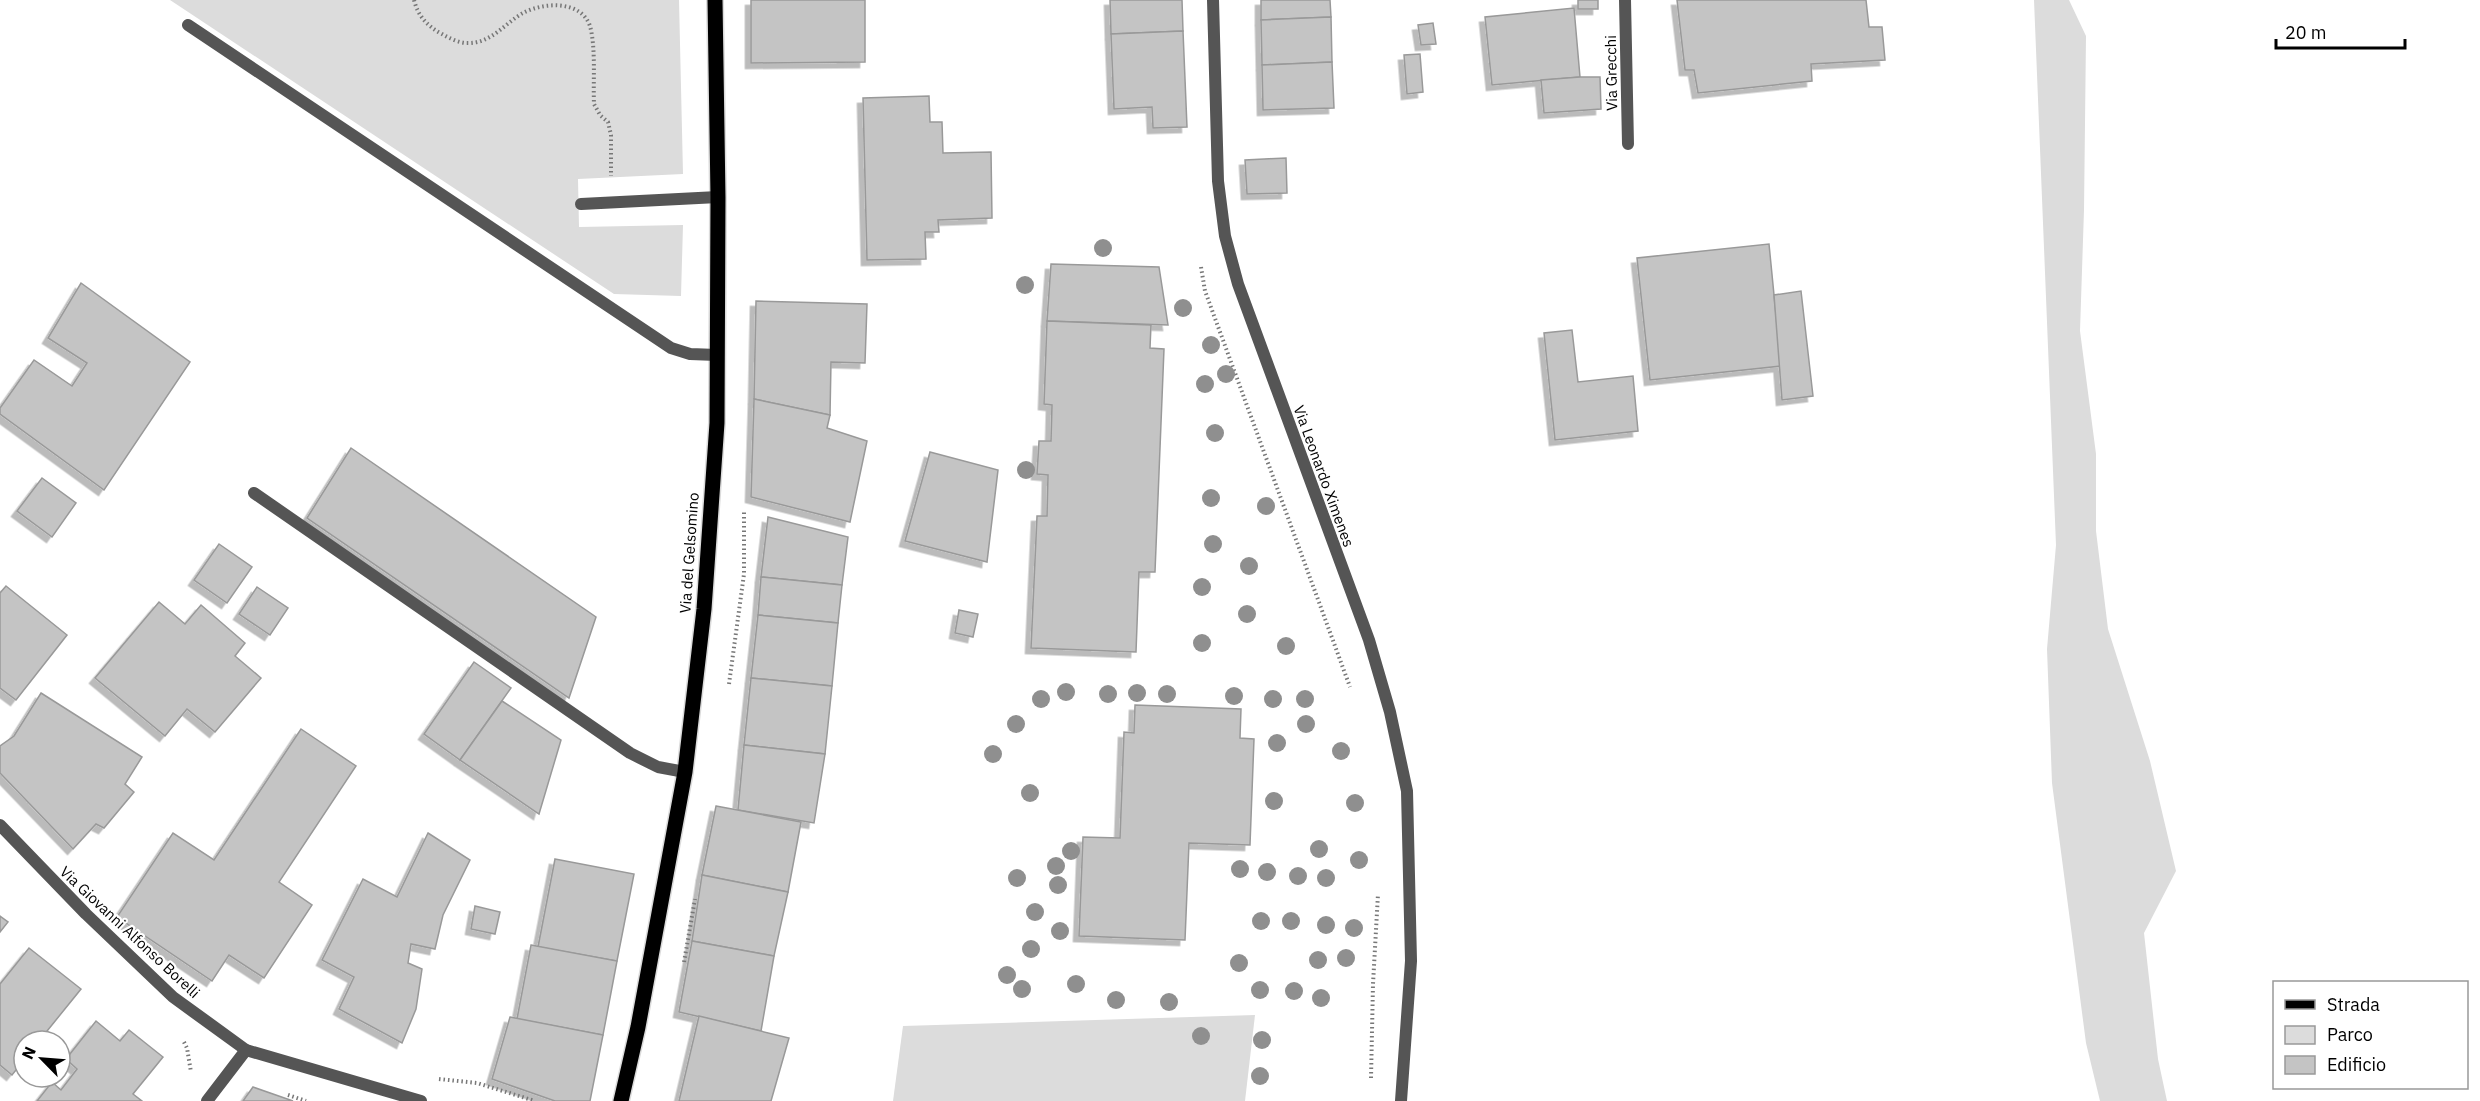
<svg xmlns="http://www.w3.org/2000/svg" width="2480" height="1101" viewBox="0 0 2480 1101" font-family="'IBM Plex Sans',sans-serif">
  <style>
    .green { fill: #dcdcdc }
    .building { fill: #c4c4c4; stroke: #999; stroke-width: 1.5; filter: url(#shadow) }
    .lines { fill: none; stroke-linecap: round; stroke-linejoin: round }
    .primary-casing { stroke: #dbdbdb; stroke-width: 18 }
    .path { stroke: #777; stroke-width: 4; stroke-dasharray: 1.5 3; stroke-linecap: butt }
    .lane { stroke: #555; stroke-width: 12 }
    .street { stroke: #555; stroke-width: 12 }
    .primary { stroke: #000; stroke-width: 15 }
    .tree { fill: #8f8f8f }
    .labels { text-anchor: middle; dominant-baseline: central; stroke-width: 4.5; stroke-linejoin: round; paint-order: stroke }
    .street-label { font-size: 15px; fill: #000; stroke: #fff }
  </style>
  <defs>
    <filter id="shadow"><feDropShadow dx="-5.5" dy="5.5" stdDeviation="0" flood-color="#0004"/></filter>
  </defs>
  <rect width="100%" height="100%" fill="#fff"/>
  <g class="green">
    <polygon points="170,0 679,0 683,174 578,179 579,227 683,225 681,296 614,294"/>
    <polygon points="2034,0 2069,0 2086,36 2084,210 2080,331 2096,454 2096,531 2108,629 2150,761 2176,871 2144,933 2158,1059 2167,1101 2100,1101 2086,1043 2052,783 2047,649 2056,545"/>
    <polygon points="1255,1015 1245,1101 893,1101 903,1026"/>
  </g>
  <g class="building">
    <polygon points="751,0 865,0 865,62 751,63"/>
    <polygon points="1110,0 1182,0 1183,31 1111,34"/>
    <polygon points="1261,0 1330,0 1331,17 1261,20"/>
    <rect x="1578" y="0" width="20" height="9"/>
    <polygon points="1677,0 1866,0 1869,27 1882,27 1885,60 1811,64 1812,81 1698,93 1694,70 1685,70"/>
    <polygon points="1574,8 1580,77 1492,85 1485,17"/>
    <polygon points="1331,17 1332,62 1262,65 1261,20"/>
    <polygon points="1433,23 1436,44 1421,45 1418,25"/>
    <polygon points="1183,31 1187,127 1153,128 1152,107 1114,109 1111,34"/>
    <polygon points="1420,54 1423,92 1407,94 1404,55"/>
    <polygon points="1332,62 1334,108 1263,110 1262,65"/>
    <polygon points="1580,77 1600,77 1601,109 1544,113 1541,80"/>
    <polygon points="929,96 930,122 942,122 943,153 991,152 992,218 938,220 939,232 925,232 926,259 867,260 863,98"/>
    <polygon points="1286,158 1287,193 1247,194 1245,160"/>
    <polygon points="1769,244 1781,366 1650,380 1637,258"/>
    <polygon points="1051,264 1159,267 1168,325 1047,321"/>
    <polygon points="81,283 190,362 104,490 0,414 0,408 34,360 72,386 87,363 48,338"/>
    <polygon points="1801,291 1813,396 1782,400 1774,295"/>
    <polygon points="756,301 867,304 865,363 831,362 830,415 754,399"/>
    <polygon points="1047,321 1151,325 1150,348 1164,349 1155,572 1139,572 1136,652 1031,648 1037,516 1047,516 1048,475 1037,474 1039,441 1051,441 1052,405 1044,404"/>
    <polygon points="1572,330 1578,382 1633,376 1638,431 1555,440 1544,333"/>
    <polygon points="754,399 830,415 827,428 867,441 850,522 751,497"/>
    <polygon points="351,448 596,617 569,698 307,518"/>
    <polygon points="930,452 998,470 987,562 905,541"/>
    <polygon points="42,478 76,503 52,537 17,511"/>
    <polygon points="768,517 848,537 842,585 761,577"/>
    <polygon points="219,544 252,567 227,603 194,580"/>
    <polygon points="761,577 842,585 838,623 758,615"/>
    <polygon points="6,586 67,635 16,700 0,688 0,593"/>
    <polygon points="257,587 288,608 270,635 239,614"/>
    <polygon points="159,602 185,624 201,605 245,643 235,656 261,678 215,732 187,709 165,736 95,678"/>
    <polygon points="959,610 978,614 973,637 955,633"/>
    <polygon points="758,615 838,623 832,686 751,678"/>
    <polygon points="474,662 511,688 460,760 424,734"/>
    <polygon points="751,678 832,686 825,754 744,745"/>
    <polygon points="41,693 142,757 125,784 134,792 104,828 96,824 73,849 0,773 0,746 14,736"/>
    <polygon points="502,701 561,740 539,814 460,760"/>
    <polygon points="1135,705 1241,709 1240,738 1254,739 1250,845 1189,843 1185,940 1079,936 1083,837 1120,838 1124,732 1134,733"/>
    <polygon points="301,729 356,766 279,882 312,905 264,978 229,955 212,981 117,917 173,833 214,860"/>
    <polygon points="744,745 825,754 814,823 738,810"/>
    <polygon points="716,806 801,822 788,892 702,875"/>
    <polygon points="428,833 470,860 443,915 435,949 411,944 408,963 422,969 416,1009 402,1043 339,1009 354,977 322,960 363,879 397,897"/>
    <polygon points="555,859 634,874 617,961 538,947"/>
    <polygon points="702,875 788,892 774,956 692,941"/>
    <polygon points="475,906 500,912 495,934 471,929"/>
    <polygon points="0,916 8,922 0,932"/>
    <polygon points="692,941 774,956 761,1031 679,1012"/>
    <polygon points="531,945 617,961 603,1035 517,1019"/>
    <polygon points="29,948 81,989 39,1041 24,1041 24,1060 12,1075 0,1065 0,984"/>
    <polygon points="699,1016 789,1038 771,1101 679,1101"/>
    <polygon points="510,1017 603,1035 590,1101 555,1101 492,1079"/>
    <polygon points="96,1021 120,1041 129,1030 163,1057 133,1094 142,1101 37,1101 52,1082 61,1090 77,1069 66,1059"/>
    <polygon points="253,1087 293,1101 243,1101"/>
  </g>
  <g class="lines">
    <defs>
      <polyline id="primary" points="621,1101 638,1027 685,772 704,609 717,423 718,197 715,0"/>
    </defs>
    <use href="#primary" class="primary-casing"/>
    <g class="path">
      <path d="M414 0C418 16 427 26 442 34 449 38 459 43 467 43 491 44 505 23 523 13 544 2 581 0 590 26 596 48 593 81 594 104L600 115 608 122 611 135V176"/>
      <polyline points="1201,267 1205,291 1350,687"/>
      <polyline points="729,684 744,574 744,512"/>
      <polyline points="684,962 695,899"/>
      <polyline points="184,1042 187,1048 191,1072"/>
      <polyline points="1371,1078 1373,984 1378,894"/>
      <polyline points="439,1079 477,1083 535,1101"/>
      <polyline points="288,1095 306,1101"/>
    </g>
    <g class="lane">
      <polyline points="188,25 671,348 690,354 717,355"/>
      <polyline points="581,204 718,197"/>
      <polyline points="254,493 630,753 658,767 685,772"/>
    </g>
    <g class="street">
      <polyline points="1213,0 1218,181 1225,236 1238,284 1369,640 1390,712 1407,791 1411,961 1401,1101"/>
      <polyline points="1625,0 1628,144"/>
      <polyline points="0,825 86,914 173,997 246,1050 421,1101"/>
      <polyline points="207,1101 246,1050"/>
    </g>
    <use href="#primary" class="primary"/>
  </g>
  <g class="tree">
    <circle cx="1103" cy="248" r="9"/>
    <circle cx="1025" cy="285" r="9"/>
    <circle cx="1183" cy="308" r="9"/>
    <circle cx="1211" cy="345" r="9"/>
    <circle cx="1226" cy="374" r="9"/>
    <circle cx="1205" cy="384" r="9"/>
    <circle cx="1215" cy="433" r="9"/>
    <circle cx="1026" cy="470" r="9"/>
    <circle cx="1211" cy="498" r="9"/>
    <circle cx="1266" cy="506" r="9"/>
    <circle cx="1213" cy="544" r="9"/>
    <circle cx="1249" cy="566" r="9"/>
    <circle cx="1202" cy="587" r="9"/>
    <circle cx="1247" cy="614" r="9"/>
    <circle cx="1202" cy="643" r="9"/>
    <circle cx="1286" cy="646" r="9"/>
    <circle cx="1066" cy="692" r="9"/>
    <circle cx="1137" cy="693" r="9"/>
    <circle cx="1108" cy="694" r="9"/>
    <circle cx="1167" cy="694" r="9"/>
    <circle cx="1234" cy="696" r="9"/>
    <circle cx="1041" cy="699" r="9"/>
    <circle cx="1273" cy="699" r="9"/>
    <circle cx="1305" cy="699" r="9"/>
    <circle cx="1016" cy="724" r="9"/>
    <circle cx="1306" cy="724" r="9"/>
    <circle cx="1277" cy="743" r="9"/>
    <circle cx="1341" cy="751" r="9"/>
    <circle cx="993" cy="754" r="9"/>
    <circle cx="1030" cy="793" r="9"/>
    <circle cx="1274" cy="801" r="9"/>
    <circle cx="1355" cy="803" r="9"/>
    <circle cx="1319" cy="849" r="9"/>
    <circle cx="1071" cy="851" r="9"/>
    <circle cx="1359" cy="860" r="9"/>
    <circle cx="1056" cy="866" r="9"/>
    <circle cx="1240" cy="869" r="9"/>
    <circle cx="1267" cy="872" r="9"/>
    <circle cx="1298" cy="876" r="9"/>
    <circle cx="1017" cy="878" r="9"/>
    <circle cx="1326" cy="878" r="9"/>
    <circle cx="1058" cy="885" r="9"/>
    <circle cx="1035" cy="912" r="9"/>
    <circle cx="1261" cy="921" r="9"/>
    <circle cx="1291" cy="921" r="9"/>
    <circle cx="1326" cy="925" r="9"/>
    <circle cx="1354" cy="928" r="9"/>
    <circle cx="1060" cy="931" r="9"/>
    <circle cx="1031" cy="949" r="9"/>
    <circle cx="1346" cy="958" r="9"/>
    <circle cx="1318" cy="960" r="9"/>
    <circle cx="1239" cy="963" r="9"/>
    <circle cx="1007" cy="975" r="9"/>
    <circle cx="1076" cy="984" r="9"/>
    <circle cx="1022" cy="989" r="9"/>
    <circle cx="1260" cy="990" r="9"/>
    <circle cx="1294" cy="991" r="9"/>
    <circle cx="1321" cy="998" r="9"/>
    <circle cx="1116" cy="1000" r="9"/>
    <circle cx="1169" cy="1002" r="9"/>
    <circle cx="1201" cy="1036" r="9"/>
    <circle cx="1262" cy="1040" r="9"/>
    <circle cx="1260" cy="1076" r="9"/>
  </g>
  <g class="labels">
    <g class="street-label">
      <text transform="translate(1611 73) rotate(-91)">Via Grecchi</text>
      <text transform="translate(1324 476) rotate(70)">Via Leonardo Ximenes</text>
      <text transform="translate(689 553) rotate(-86)">Via del Gelsomino</text>
      <text transform="translate(130 932) rotate(43)">Via Giovanni Alfonso Borelli</text>
    </g>
  </g>
  <rect x="2273" y="981" width="195" height="108" fill="#ffffff" stroke="#999999" stroke-width="1.5"/>
  <rect x="2285" y="1000" width="30" height="9" fill="#000000" stroke="#999999" stroke-width="1.5"/>
  <text x="2327" y="1011" font-size="18" fill="#000000">Strada</text>
  <rect x="2285" y="1026" width="30" height="18" fill="#dcdcdc" stroke="#999999" stroke-width="1.5"/>
  <text x="2327" y="1041" font-size="18" fill="#000000">Parco</text>
  <rect x="2285" y="1056" width="30" height="18" fill="#c4c4c4" stroke="#999999" stroke-width="1.5"/>
  <text x="2327" y="1071" font-size="18" fill="#000000">Edificio</text>
  <g transform="translate(42 1059) rotate(295)"><circle r="28" fill="#ffffff" stroke="#999999" stroke-width="1.5"/>
  <path d="M0-4.5L10 22L0 15L-10 22Z" fill="#000000"/>
  <text y="-9" font-size="16" font-weight="bold" text-anchor="middle" fill="#000000">N</text>
  </g>
  <path d="M2276 39v9h129v-9" fill="none" stroke="#000000" stroke-width="3"/>
  <text x="2285" y="39" font-size="18" fill="#000000" stroke="#ffffff" stroke-width="4.5" paint-order="stroke">20 m</text>
</svg>
